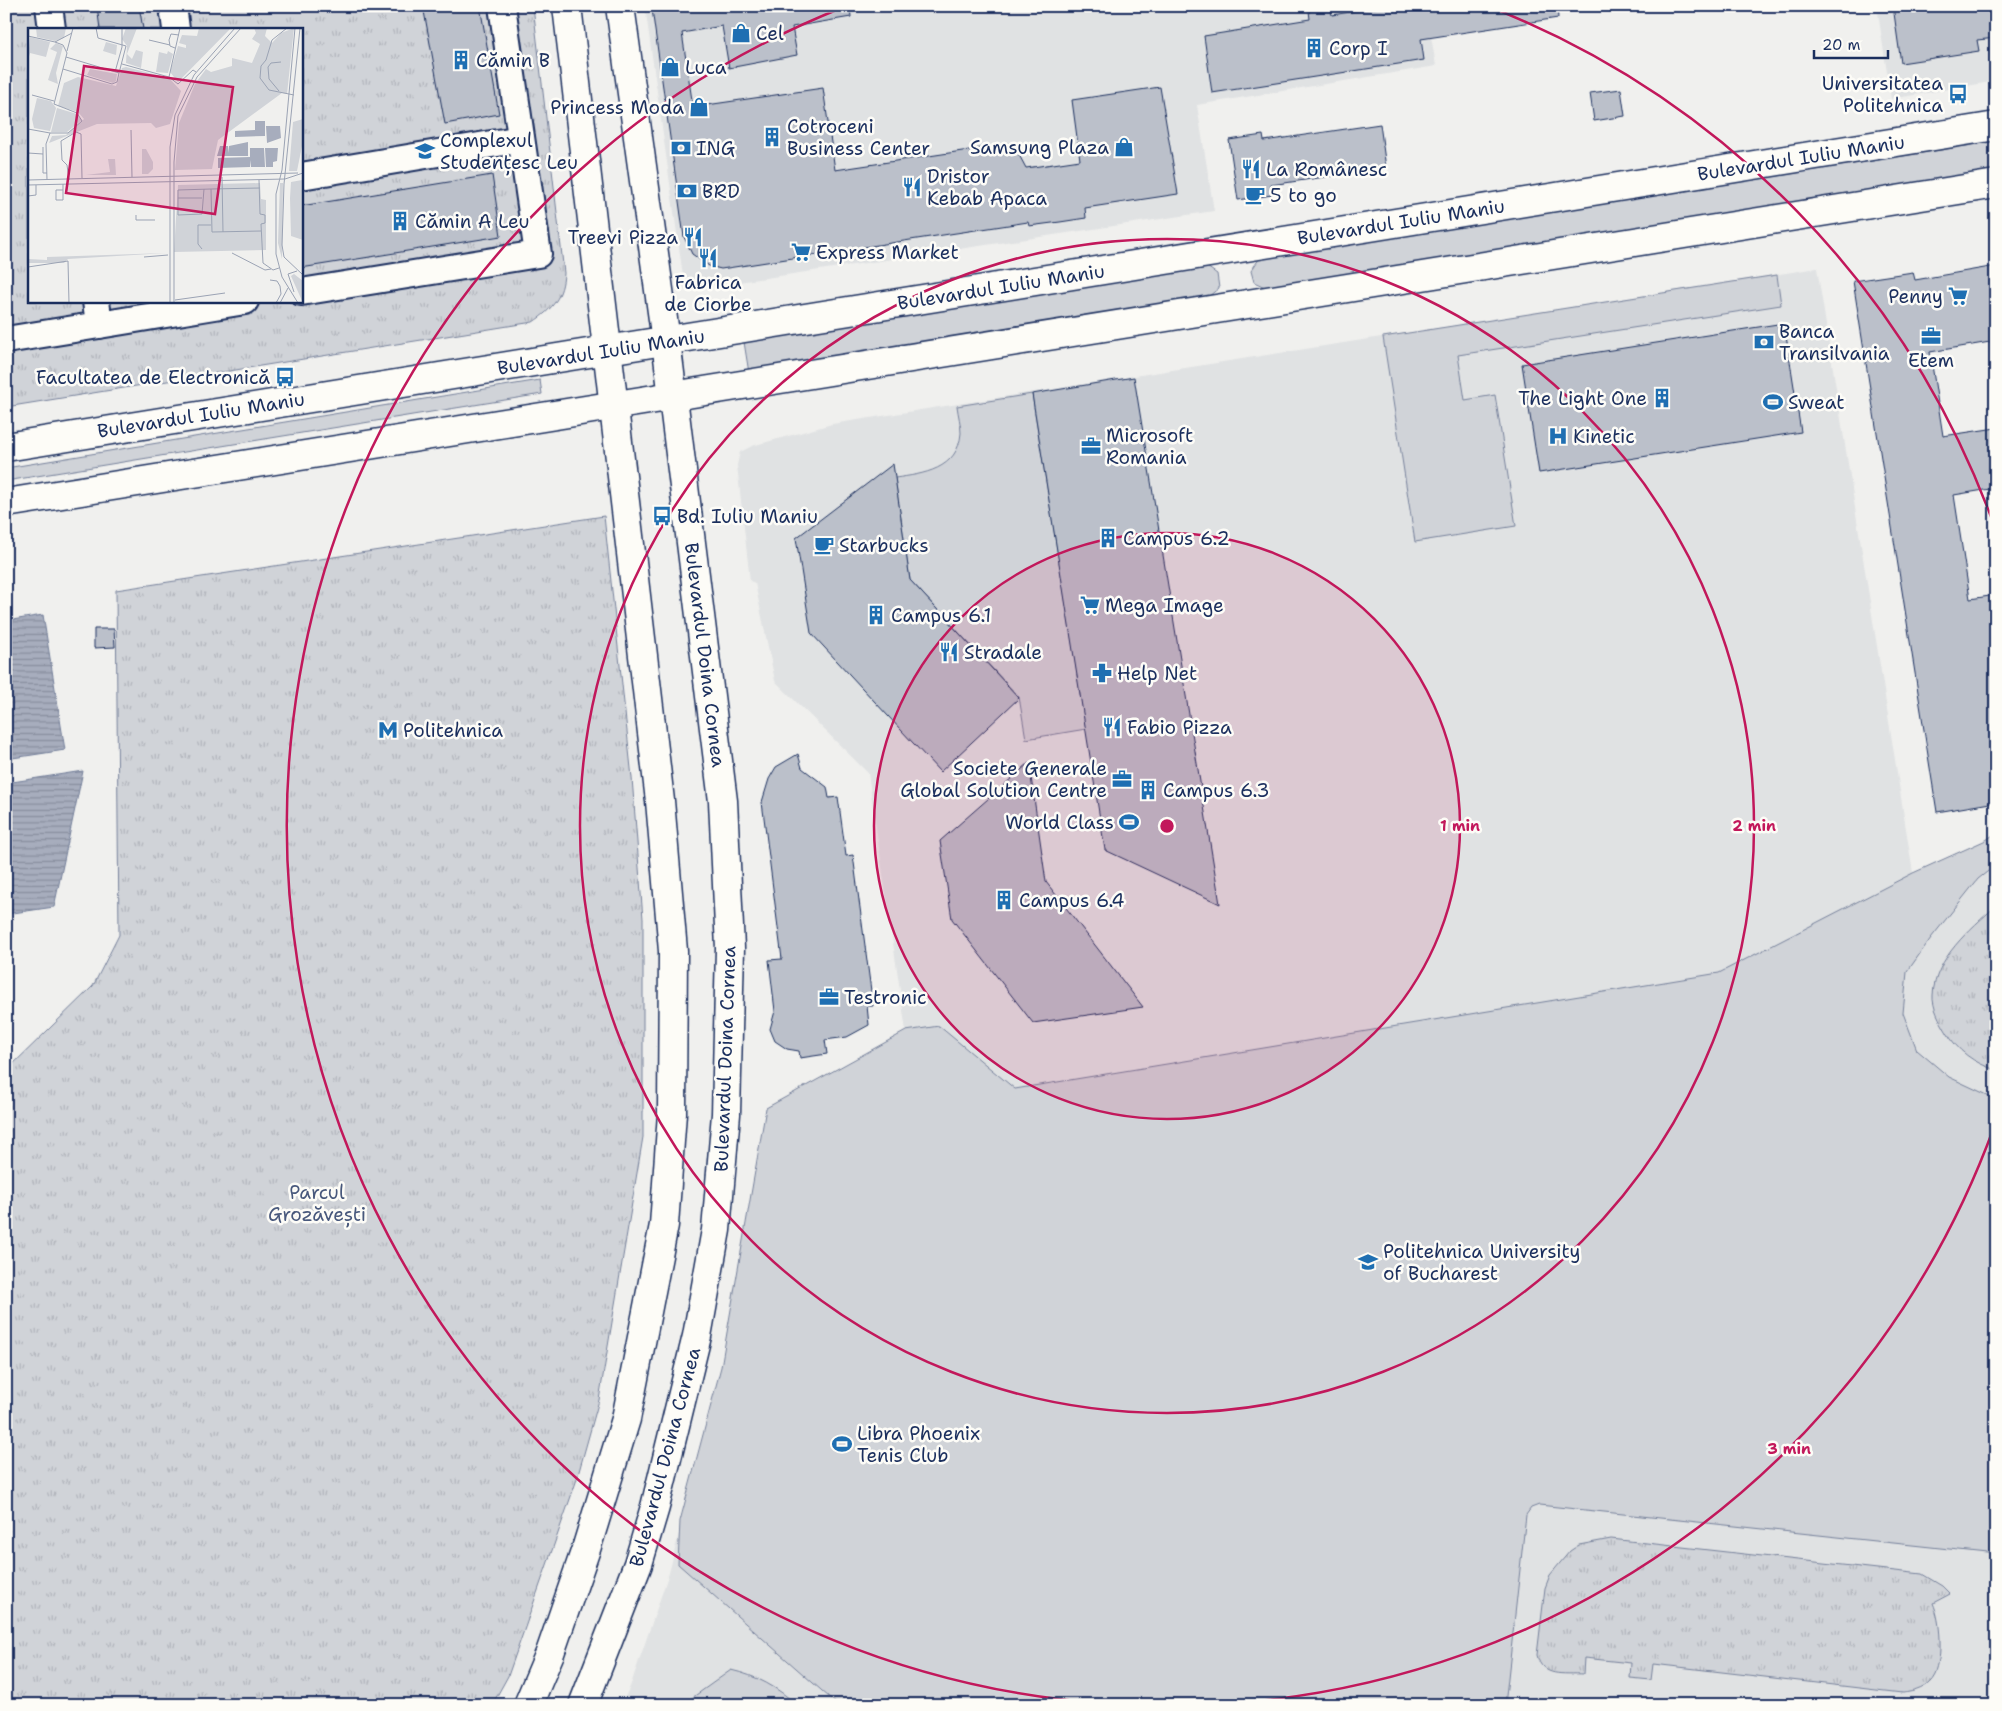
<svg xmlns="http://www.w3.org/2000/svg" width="2002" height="1711" viewBox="0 0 2002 1711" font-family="'Shantell Sans',sans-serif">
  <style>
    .built { fill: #e0e2e3 }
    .green { fill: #d0d3d8; stroke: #76819b }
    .park { fill: url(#park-tufts); stroke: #76819b; fill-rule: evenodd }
    .water { fill: url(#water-rules); stroke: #6f7b97 }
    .building { fill: #bbc0ca; stroke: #1b2f5e }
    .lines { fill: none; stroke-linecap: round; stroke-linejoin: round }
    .minor-casing { stroke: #1b2f5e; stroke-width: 30 }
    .major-casing { stroke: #1b2f5e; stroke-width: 31 }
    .minor { stroke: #fdfcf7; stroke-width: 26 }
    .major { stroke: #fdfcf7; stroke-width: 28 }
    .ring { fill: none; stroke: #c2185b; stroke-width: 2.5 }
    .labels { text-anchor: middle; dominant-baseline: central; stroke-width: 5; stroke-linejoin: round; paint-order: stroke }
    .poi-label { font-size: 19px; fill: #1b2f5e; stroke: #fdfcf7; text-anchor: start }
    .street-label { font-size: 19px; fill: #1b2f5e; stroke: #fdfcf7 }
    .park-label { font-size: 19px; fill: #48587c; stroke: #fdfcf7 }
    .inset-road { fill: none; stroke: #9ba3b4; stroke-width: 1 }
    .view { fill: #c2185b; fill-opacity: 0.15; stroke: #c2185b; stroke-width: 2.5 }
    .inset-edge { fill: none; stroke: #1b2f5e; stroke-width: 2.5 }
    .centre { fill: #c2185b; stroke: #fdfcf7; stroke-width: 2.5 }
    .ring-label { font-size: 15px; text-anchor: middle; font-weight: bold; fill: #c2185b; stroke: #fdfcf7; stroke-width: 5; stroke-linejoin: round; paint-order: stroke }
  </style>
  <defs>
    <pattern id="park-tufts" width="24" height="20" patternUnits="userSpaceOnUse" patternTransform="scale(1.25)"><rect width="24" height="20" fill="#d0d3d8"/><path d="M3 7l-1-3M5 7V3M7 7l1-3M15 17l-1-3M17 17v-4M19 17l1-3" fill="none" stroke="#b2b5bc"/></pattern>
    <pattern id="water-rules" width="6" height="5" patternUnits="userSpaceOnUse" patternTransform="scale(1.25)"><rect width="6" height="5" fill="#a7adbd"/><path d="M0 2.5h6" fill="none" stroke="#878d9d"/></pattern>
  </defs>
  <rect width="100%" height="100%" fill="#f0f0ee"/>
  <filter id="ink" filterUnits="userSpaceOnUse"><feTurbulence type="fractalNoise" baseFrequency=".02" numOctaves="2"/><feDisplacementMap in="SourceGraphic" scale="10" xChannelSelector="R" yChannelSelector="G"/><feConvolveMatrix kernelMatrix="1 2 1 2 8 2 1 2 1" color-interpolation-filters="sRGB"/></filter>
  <g filter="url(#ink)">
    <g class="built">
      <polygon points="645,6 1426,6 1436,66 1197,105 1214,211 685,290"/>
      <polygon points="1877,6 1996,6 1996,81 1891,99"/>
      <polygon points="1817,268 1913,873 1986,840 1996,833 1996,1705 621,1705 630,1687 669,1573 721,1367 766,1108 906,1031 868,773 775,681 755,583 750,581 737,465 740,452 752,446 832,424"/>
    </g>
    <g class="green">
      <polygon points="1996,141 1996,171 1265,287 1254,282 1251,271 1259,259"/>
      <polygon points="1207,267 1217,274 1219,288 1209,296 749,373 744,342"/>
      <polygon points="1777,275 1781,305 1458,355 1465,400 1495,395 1516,526 1415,542 1383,337"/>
      <polygon points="540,380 542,394 6,481 6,468"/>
      <path d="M1032 394 1086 729 1026 739 1019 697 910 580 895 478C923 474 958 470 961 433 961 425 958 414 957 406Z"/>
      <polygon points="1996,833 1996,865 1978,879 1931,938 1907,972 1903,1013 1917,1050 1949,1077 1996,1099 1996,1554 1539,1505 1531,1508 1526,1515 1505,1705 838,1705 678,1564 680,1521 721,1367 766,1108 906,1031 939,1026 1015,1089 1719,973 1913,873 1986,840"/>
      <path d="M731 1670C757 1676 777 1687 797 1705H682Z"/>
    </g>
    <g class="park">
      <path d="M6 6H533L564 273C563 296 553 309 533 322L6 407ZM29 29H301V301H29Z"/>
      <polygon points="604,516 632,778 643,919 643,1137 599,1400 576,1482 508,1676 492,1705 6,1705 6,1071 93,986 119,935 116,590"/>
      <path d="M1996 906V1070C1974 1063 1957 1051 1946 1031 1940 1021 1932 1007 1933 995 1935 958 1970 929 1996 906Z"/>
      <path d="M1611 1539 1922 1574 1942 1586 1950 1594 1933 1603C1941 1621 1943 1657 1935 1675 1929 1688 1914 1692 1902 1693L1653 1664 1651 1680 1630 1678 1631 1663 1584 1658 1583 1674C1563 1673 1542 1678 1537 1655L1545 1588 1550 1575 1570 1551 1579 1545Z"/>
    </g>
    <g class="water">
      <polygon points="43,615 65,750 6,759 6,621"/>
      <polygon points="83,771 54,907 6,914 6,783"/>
    </g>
    <g class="building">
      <polygon points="97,6 139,6 143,29 100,29"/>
      <polygon points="423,6 480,6 499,114 445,124"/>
      <polygon points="669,6 850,6 851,17 792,27 797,55 729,68 722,26 682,33 693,107 823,88 835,170 1016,143 1018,153 1026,168 1080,160 1072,100 1160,87 1178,194 1085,208 1086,218 1060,222 1029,226 1028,222 721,269 709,266 692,254 684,237 652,9"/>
      <polygon points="1387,6 1557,6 1558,18 1421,39 1424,60 1212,93 1204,36 1310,19 1309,11 1330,7 1332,15"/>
      <polygon points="1893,6 1996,6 1996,38 1977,40 1979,51 1901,63"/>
      <polygon points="1621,89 1625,116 1594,121 1590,93"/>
      <polygon points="1380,124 1386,168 1271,185 1272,195 1238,200 1229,140 1263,135 1264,141"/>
      <polygon points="492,175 501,236 301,268 301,206"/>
      <polygon points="1996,266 1996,341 1930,352 1943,436 1996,428 1996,488 1954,495 1970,599 1996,595 1996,802 1937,812 1853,281 1913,272 1915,280"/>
      <polygon points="1784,323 1801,432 1539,473 1522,364"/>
      <polygon points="1134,377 1177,641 1220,904 1105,850 1074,657 1032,394"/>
      <polygon points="893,464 910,580 1019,698 940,772 811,633 796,538"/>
      <polygon points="94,629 114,629 115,647 94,648"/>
      <polygon points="798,754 802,768 827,787 829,798 838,797 846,856 853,855 873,1006 867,1006 869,1025 847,1037 825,1040 827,1054 800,1058 799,1051 787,1049 775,1041 770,1029 775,1011 769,960 782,959 762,802 769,779 776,767"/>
      <polygon points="1029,763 1046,882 1143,1007 1033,1023 952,919 940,841"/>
    </g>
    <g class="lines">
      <defs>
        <g id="minor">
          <polyline points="49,6 52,29"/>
          <polyline points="173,6 176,29"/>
          <polyline points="301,176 521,139"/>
          <polyline points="301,292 538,254 502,6"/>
          <polyline points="99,325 245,301"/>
          <polyline points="6,340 99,325 96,301"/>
        </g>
        <g id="major">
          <polyline points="6,447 1996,126"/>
          <polyline points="6,503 1996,184"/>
          <polyline points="528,1705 550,1653 587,1546 626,1419 664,1225 672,1113 673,951 660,801 567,6"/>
          <polyline points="583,1705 638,1564 655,1507 697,1336 716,1230 726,1114 730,948 723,801 666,341 620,6"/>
        </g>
      </defs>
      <use href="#minor" class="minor-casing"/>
      <use href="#major" class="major-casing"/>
      <use href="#minor" class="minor"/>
      <use href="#major" class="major"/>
    </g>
  </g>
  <circle cx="1167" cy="826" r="293" fill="#c2185b" fill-opacity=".12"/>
  <g class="ring">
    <circle cx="1167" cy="826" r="293"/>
    <circle cx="1167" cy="826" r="587"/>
    <path d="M1994 1127A880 880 0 0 1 1221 1704M1113 1704A880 880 0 0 1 844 7M1490 7A880 880 0 0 1 1994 525"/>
  </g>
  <defs>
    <symbol id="shop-bare" viewBox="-9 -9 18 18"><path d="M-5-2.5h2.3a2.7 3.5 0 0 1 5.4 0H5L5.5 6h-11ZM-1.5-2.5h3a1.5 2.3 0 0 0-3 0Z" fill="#1f6fb2" stroke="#fdfcf7" stroke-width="2.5" paint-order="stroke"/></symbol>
    <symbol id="building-bare" viewBox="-9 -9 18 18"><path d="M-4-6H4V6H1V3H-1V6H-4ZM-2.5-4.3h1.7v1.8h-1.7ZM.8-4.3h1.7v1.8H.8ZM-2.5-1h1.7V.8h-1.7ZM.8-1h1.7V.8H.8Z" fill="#1f6fb2" stroke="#fdfcf7" stroke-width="2.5" paint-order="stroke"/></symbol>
    <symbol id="bus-bare" viewBox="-9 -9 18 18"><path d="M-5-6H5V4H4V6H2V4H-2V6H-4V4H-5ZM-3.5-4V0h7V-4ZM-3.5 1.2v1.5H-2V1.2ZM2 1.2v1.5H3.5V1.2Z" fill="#1f6fb2" stroke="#fdfcf7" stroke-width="2.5" paint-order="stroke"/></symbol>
    <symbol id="bank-bare" viewBox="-9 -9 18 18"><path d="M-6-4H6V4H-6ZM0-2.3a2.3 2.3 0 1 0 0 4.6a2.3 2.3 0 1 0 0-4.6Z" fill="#1f6fb2" stroke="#fdfcf7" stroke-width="2.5" paint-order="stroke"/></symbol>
    <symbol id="university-bare" viewBox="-9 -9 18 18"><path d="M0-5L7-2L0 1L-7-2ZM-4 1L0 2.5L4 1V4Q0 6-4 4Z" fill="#1f6fb2" stroke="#fdfcf7" stroke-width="2.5" paint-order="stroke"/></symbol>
    <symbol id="restaurant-bare" viewBox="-9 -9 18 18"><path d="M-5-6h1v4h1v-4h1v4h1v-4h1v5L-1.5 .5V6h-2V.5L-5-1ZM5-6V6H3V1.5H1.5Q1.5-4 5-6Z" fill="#1f6fb2" stroke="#fdfcf7" stroke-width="2.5" paint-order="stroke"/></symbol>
    <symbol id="cafe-bare" viewBox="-9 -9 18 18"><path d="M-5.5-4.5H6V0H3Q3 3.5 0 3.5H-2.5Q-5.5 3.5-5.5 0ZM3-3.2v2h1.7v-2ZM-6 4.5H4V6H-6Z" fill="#1f6fb2" stroke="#fdfcf7" stroke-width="2.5" paint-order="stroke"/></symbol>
    <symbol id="supermarket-bare" viewBox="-9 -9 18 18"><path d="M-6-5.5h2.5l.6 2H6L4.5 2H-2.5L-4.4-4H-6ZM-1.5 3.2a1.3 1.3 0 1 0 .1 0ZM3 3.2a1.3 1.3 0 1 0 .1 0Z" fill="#1f6fb2" stroke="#fdfcf7" stroke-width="2.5" paint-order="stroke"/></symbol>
    <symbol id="office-bare" viewBox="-9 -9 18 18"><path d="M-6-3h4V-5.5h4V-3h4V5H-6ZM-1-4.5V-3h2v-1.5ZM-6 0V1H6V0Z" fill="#1f6fb2" stroke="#fdfcf7" stroke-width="2.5" paint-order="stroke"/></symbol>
    <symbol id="stadium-bare" viewBox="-9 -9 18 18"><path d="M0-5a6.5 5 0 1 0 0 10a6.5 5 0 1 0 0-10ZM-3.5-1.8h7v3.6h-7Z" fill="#1f6fb2" stroke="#fdfcf7" stroke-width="2.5" paint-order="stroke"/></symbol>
    <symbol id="hospital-bare" viewBox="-9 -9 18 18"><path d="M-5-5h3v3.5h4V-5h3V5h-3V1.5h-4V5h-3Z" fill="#1f6fb2" stroke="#fdfcf7" stroke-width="2.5" paint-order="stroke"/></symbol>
    <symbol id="pharmacy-bare" viewBox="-9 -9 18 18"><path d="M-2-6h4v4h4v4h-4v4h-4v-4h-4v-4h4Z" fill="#1f6fb2" stroke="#fdfcf7" stroke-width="2.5" paint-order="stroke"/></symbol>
    <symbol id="metro-bare" viewBox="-9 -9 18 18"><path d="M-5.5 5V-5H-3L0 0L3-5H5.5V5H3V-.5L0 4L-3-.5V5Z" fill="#1f6fb2" stroke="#fdfcf7" stroke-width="2.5" paint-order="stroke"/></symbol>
  </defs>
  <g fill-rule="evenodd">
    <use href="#shop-bare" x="727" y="19" width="28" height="28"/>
    <use href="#building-bare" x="1300" y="34" width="28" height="28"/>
    <use href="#building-bare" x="447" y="46" width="28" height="28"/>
    <use href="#shop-bare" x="656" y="53" width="28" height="28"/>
    <use href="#bus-bare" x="1944" y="80" width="28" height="28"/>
    <use href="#shop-bare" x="685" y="93" width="28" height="28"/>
    <use href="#building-bare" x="758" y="123" width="28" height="28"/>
    <use href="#shop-bare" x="1110" y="133" width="28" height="28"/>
    <use href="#bank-bare" x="667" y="134" width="28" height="28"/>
    <use href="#university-bare" x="411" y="137" width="28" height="28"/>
    <use href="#restaurant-bare" x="1237" y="155" width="28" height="28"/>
    <use href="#restaurant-bare" x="898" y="173" width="28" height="28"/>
    <use href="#bank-bare" x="673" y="177" width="28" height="28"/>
    <use href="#cafe-bare" x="1241" y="181" width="28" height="28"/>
    <use href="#building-bare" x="386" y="207" width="28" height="28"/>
    <use href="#restaurant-bare" x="679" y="223" width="28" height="28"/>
    <use href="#supermarket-bare" x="787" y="238" width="28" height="28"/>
    <use href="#restaurant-bare" x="694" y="244" width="28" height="28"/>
    <use href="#supermarket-bare" x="1944" y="282" width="28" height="28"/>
    <use href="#office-bare" x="1917" y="322" width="28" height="28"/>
    <use href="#bank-bare" x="1750" y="328" width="28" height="28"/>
    <use href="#bus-bare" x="271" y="363" width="28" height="28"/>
    <use href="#building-bare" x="1648" y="384" width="28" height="28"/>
    <use href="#stadium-bare" x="1759" y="388" width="28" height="28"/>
    <use href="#hospital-bare" x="1544" y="422" width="28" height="28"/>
    <use href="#office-bare" x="1077" y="432" width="28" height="28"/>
    <use href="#bus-bare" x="648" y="502" width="28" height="28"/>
    <use href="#building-bare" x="1094" y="524" width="28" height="28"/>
    <use href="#cafe-bare" x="810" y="531" width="28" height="28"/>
    <use href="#supermarket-bare" x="1076" y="591" width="28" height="28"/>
    <use href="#building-bare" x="862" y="601" width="28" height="28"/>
    <use href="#restaurant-bare" x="935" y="638" width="28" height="28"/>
    <use href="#pharmacy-bare" x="1088" y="659" width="28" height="28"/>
    <use href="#restaurant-bare" x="1098" y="713" width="28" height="28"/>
    <use href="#metro-bare" x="374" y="716" width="28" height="28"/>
    <use href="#office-bare" x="1108" y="765" width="28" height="28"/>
    <use href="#building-bare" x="1134" y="776" width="28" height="28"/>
    <use href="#stadium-bare" x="1115" y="808" width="28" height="28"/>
    <use href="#building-bare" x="990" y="886" width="28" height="28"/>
    <use href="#office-bare" x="815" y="983" width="28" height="28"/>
    <use href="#university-bare" x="1354" y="1248" width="28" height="28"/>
    <use href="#stadium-bare" x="828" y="1430" width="28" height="28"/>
  </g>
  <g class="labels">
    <g class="poi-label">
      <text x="756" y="33">Cel</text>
      <text x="1329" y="48">Corp I</text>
      <text x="476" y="60">Cămin B</text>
      <text x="685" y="67">Luca</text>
      <text x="1943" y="83" text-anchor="end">Universitatea<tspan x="1943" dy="22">Politehnica</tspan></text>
      <text x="684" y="107" text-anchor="end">Princess Moda</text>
      <text x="787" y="126">Cotroceni<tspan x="787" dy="22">Business Center</tspan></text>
      <text x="440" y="140">Complexul<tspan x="440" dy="22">Studențesc Leu</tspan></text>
      <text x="1109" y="147" text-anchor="end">Samsung Plaza</text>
      <text x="696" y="148">ING</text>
      <text x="1266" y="169">La Românesc</text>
      <text x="927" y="176">Dristor<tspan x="927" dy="22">Kebab Apaca</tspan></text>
      <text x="702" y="191">BRD</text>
      <text x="1270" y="195">5 to go</text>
      <text x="415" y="221">Cămin A Leu</text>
      <text x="678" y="237" text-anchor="end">Treevi Pizza</text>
      <text x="816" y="252">Express Market</text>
      <text x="708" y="282" text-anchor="middle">Fabrica<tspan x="708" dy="22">de Ciorbe</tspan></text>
      <text x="1943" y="296" text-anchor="end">Penny</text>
      <text x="1779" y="331">Banca<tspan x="1779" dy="22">Transilvania</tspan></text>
      <text x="1931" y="360" text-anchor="middle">Etem</text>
      <text x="270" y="377" text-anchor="end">Facultatea de Electronică</text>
      <text x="1647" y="398" text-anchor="end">The Light One</text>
      <text x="1788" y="402">Sweat</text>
      <text x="1106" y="435">Microsoft<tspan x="1106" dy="22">Romania</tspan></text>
      <text x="1573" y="436">Kinetic</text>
      <text x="677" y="516">Bd. Iuliu Maniu</text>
      <text x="1123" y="538">Campus 6.2</text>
      <text x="839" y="545">Starbucks</text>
      <text x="1105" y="605">Mega Image</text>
      <text x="891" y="615">Campus 6.1</text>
      <text x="964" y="652">Stradale</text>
      <text x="1117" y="673">Help Net</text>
      <text x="1127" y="727">Fabio Pizza</text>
      <text x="403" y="730">Politehnica</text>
      <text x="1107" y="768" text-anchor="end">Societe Generale<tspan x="1107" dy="22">Global Solution Centre</tspan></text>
      <text x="1163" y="790">Campus 6.3</text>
      <text x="1114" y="822" text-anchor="end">World Class</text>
      <text x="1019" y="900">Campus 6.4</text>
      <text x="844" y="997">Testronic</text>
      <text x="1383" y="1251">Politehnica University<tspan x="1383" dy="22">of Bucharest</tspan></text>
      <text x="857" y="1433">Libra Phoenix<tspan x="857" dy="22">Tenis Club</tspan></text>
    </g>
    <g class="street-label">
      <text transform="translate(1801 158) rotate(-9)">Bulevardul Iuliu Maniu</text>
      <text transform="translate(1401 222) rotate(-9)">Bulevardul Iuliu Maniu</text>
      <text transform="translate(1001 287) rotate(-9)">Bulevardul Iuliu Maniu</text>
      <text transform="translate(601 352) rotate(-9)">Bulevardul Iuliu Maniu</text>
      <text transform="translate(201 415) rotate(-9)">Bulevardul Iuliu Maniu</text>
      <text transform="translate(705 655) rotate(83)">Bulevardul Doina Cornea</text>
      <text transform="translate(725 1059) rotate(-88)">Bulevardul Doina Cornea</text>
      <text transform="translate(665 1457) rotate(-75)">Bulevardul Doina Cornea</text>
    </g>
    <g class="park-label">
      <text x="317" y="1192">Parcul<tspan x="317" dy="22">Grozăvești</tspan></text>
    </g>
  </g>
  <g transform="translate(28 28)">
    <rect width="275" height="275" fill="#f0f0ee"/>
    <path d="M171 0H203L150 54 142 44 150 18 158 20V17L151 15 154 7 169 8ZM140 23 145 26 140 45 128 44 131 24 139 26ZM98 39 141 50 153 63 142 96 128 100 123 95 69 96 21 115 24 108 38 107 56 91 50 84 30 78 36 55 50 49 88 58 94 40ZM114 121H118L125 134V141L120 146H114ZM80 131H87L88 147H58L82 144ZM252 155H255L254 231 250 215ZM266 246 275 253V275L263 248Z" fill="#d0d3d8"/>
    <path d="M275 91V113L269 143H261L265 94Z" fill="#d0d3d8"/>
    <path d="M8 0H38L36 10 27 13 9 9ZM98 0H109L99 26 104 31 108 22 115 24 113 40 98 35 99 18 94 11ZM226 0H239L237 8 244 15 253 5 266 0 259 66 254 65 190 112 184 141 147 142 151 95 167 56 178 41 183 44 204 38V30L224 35 232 16 224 11 228 5ZM2 9 22 14 18 29 2 25 0 32ZM78 14 89 17 88 27 75 23ZM28 15 35 18 28 45 30 56 20 52 29 24 22 21ZM62 41 89 46 88 53 85 55 59 47ZM9 70 23 73 28 80 22 103 6 100 4 91ZM29 80 49 86 54 92 39 104H23ZM275 148V212L263 208 262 170 263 154 274 152ZM232 155 233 171 238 172V222L146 224 150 157ZM138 225 40 231 36 235H0V231L19 232V229Z" fill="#d0d3d8"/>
    <path d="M227 93H237V108L207 109V103L227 102ZM238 98H252L253 110 239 115ZM220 114V128H189L192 118H200L201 125V118ZM222 120H236L237 139H223L222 132V139L190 140V130L222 129ZM237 120H250L249 133 245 134V139H238Z" fill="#a7adbd"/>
    <path class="inset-road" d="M68 0 70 10 98 18 91 45M259 0 244 12 238 32 233 38 232 50 241 62 266 67M267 0 254 142 248 166V226L254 249 270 275M272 0 256 156 254 217 256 229 275 247M0 8 27 14 44 5M121 12 142 17M147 20 142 18 141 12 143 6 151 7M39 23 45 0M94 36 141 49 152 0M35 41 84 56 89 54 91 45 38 29M87 44 94 19V0M141 49 150 56 165 42 168 44M251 63 241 51 240 39 243 35 253 34M4 67 26 73M0 101 22 105M103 102 104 149M15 119V145H19M0 125 15 126M194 149 195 204M0 152 270 145M19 152 18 116 22 105H40L54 93 49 85 26 76 39 25 35 17 27 14M41 152 39 137 34 132 33 113 48 104 53 106 54 150M231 152 232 186 237 187V195L233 196 235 235 245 242 251 240M0 157 257 151 275 145M232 160 183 161 184 204 233 203M176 161 174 186 150 187V162L183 161M35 162H28V172H35V156M0 168 8 167V157M150 170H174M108 187V192H127M174 221 170 216V197H183M204 225 237 242 243 241M116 229 140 227M0 239 40 233 41 275M242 252 249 253 252 258 253 266 248 275M266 264 260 246 269 243M147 272 197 265M142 275V119L147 87 166 47 207 0M146 275V134L150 88 169 49 213 0M252 275 260 260"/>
    <path class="view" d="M56 38 205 59 187 186 38 165Z"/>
    <rect width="275" height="275" class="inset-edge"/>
  </g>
  <circle cx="1167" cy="826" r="8" class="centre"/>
  <g class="ring-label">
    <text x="1460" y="831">1 min</text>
    <text x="1754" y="831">2 min</text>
    <text x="1789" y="1454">3 min</text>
  </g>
  <rect width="2002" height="1711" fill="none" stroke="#fdfcf7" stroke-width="25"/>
  <rect x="12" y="12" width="1977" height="1686" fill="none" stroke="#1b2f5e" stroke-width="2" filter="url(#ink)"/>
  <path d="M1814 50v8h74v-8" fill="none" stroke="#1b2f5e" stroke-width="2.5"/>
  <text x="1822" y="50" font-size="15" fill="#1b2f5e" stroke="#fdfcf7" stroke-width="4" paint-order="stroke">20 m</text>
</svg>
